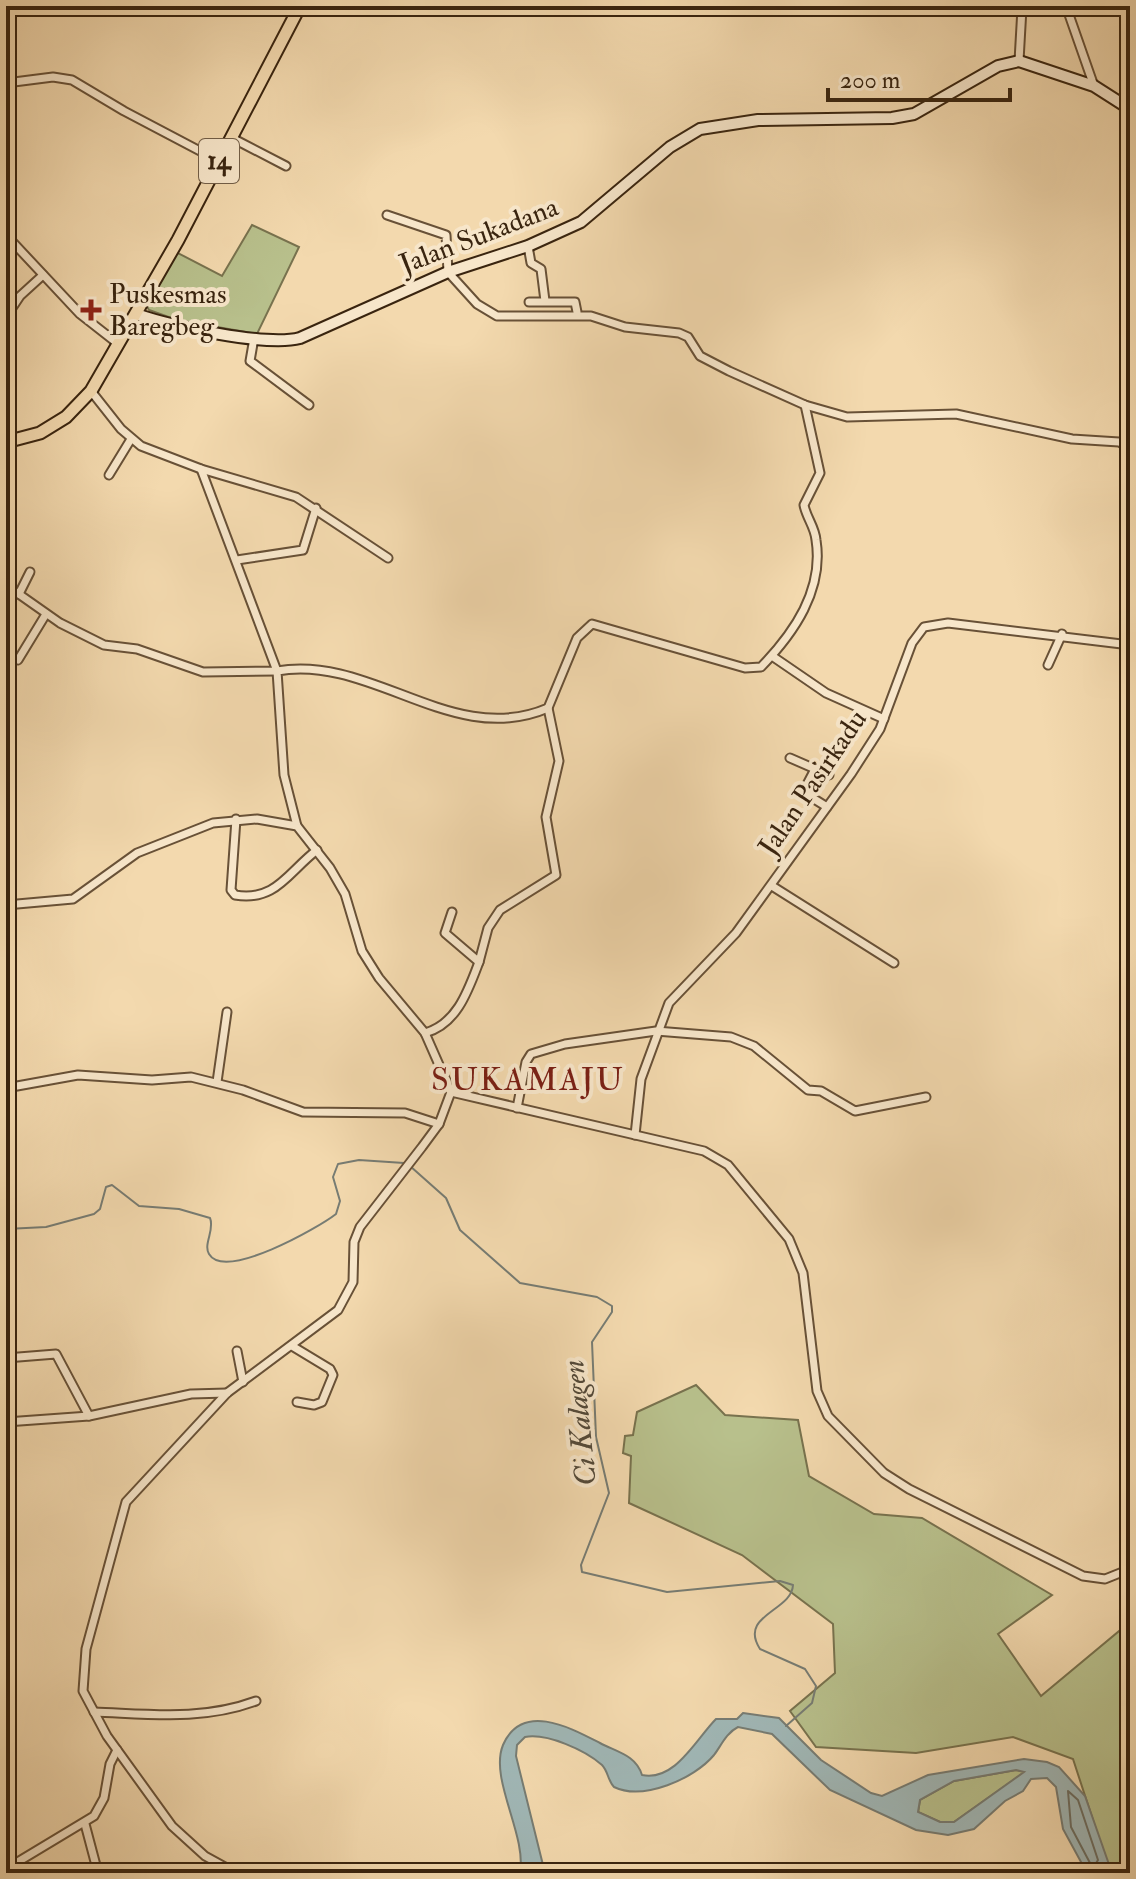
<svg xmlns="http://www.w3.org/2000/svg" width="1136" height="1879" viewBox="0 0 1136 1879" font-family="'IM FELL Double Pica',serif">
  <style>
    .green { fill: #b8c08c; stroke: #78724e; stroke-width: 2 }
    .water { fill: #a0b7b6; stroke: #777c73; stroke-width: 2; fill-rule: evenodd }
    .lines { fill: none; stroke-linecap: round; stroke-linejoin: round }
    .shore { stroke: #6c6e62; stroke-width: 2 }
    .stream { stroke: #777c73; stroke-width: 2 }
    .minor-casing { stroke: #685137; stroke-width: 11 }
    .secondary-casing { stroke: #39240f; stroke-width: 14 }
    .trunk-casing { stroke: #39240f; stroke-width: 15 }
    .minor { stroke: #f7e6ca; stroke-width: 7 }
    .secondary { stroke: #f7e6ca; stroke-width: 10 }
    .trunk { stroke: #f3d9ae; stroke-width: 11 }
    .poi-dot { fill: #8f2418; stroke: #f7e6ca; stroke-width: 3 }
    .labels { text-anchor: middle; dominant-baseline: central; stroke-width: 8; stroke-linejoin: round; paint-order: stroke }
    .shield { fill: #f7e6ca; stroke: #725e47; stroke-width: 2 }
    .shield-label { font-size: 26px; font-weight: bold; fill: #39240f }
    .street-label { font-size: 28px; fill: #39240f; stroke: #f7e6ca }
    .poi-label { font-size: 28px; fill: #39240f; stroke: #f7e6ca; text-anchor: start }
    .water-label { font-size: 30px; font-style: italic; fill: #534939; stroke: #f7e6ca }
    .quarter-label { font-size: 32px; letter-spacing: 2px; fill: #7a1f14; stroke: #f7e6ca }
  </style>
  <rect width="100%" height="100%" fill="#f3d9ae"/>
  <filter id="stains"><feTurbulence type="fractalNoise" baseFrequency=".0025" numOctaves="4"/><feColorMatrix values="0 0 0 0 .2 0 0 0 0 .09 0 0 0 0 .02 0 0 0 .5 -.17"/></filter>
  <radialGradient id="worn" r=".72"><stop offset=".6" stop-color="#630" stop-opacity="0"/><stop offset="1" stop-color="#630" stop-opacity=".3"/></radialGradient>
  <g class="green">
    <polygon points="252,225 299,247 257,334 177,320 149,310 146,305 174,251 222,276"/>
    <polygon points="696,1385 725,1415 798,1420 809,1476 874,1514 922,1518 1052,1595 998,1634 1041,1696 1130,1622 1130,1873 1112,1873 1108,1866 1073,1759 1013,1737 916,1753 816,1747 790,1711 835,1673 833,1624 742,1555 629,1503 631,1456 623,1453 625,1436 633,1435 637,1412"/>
    <polygon points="1016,1770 1025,1772 954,1822 940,1822 918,1812 920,1800 954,1781"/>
  </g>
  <path class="water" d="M743 1713 779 1718 821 1760 871 1793 882 1796 928 1775 1024 1759 1047 1762 1059 1767 1085 1796 1112 1873H1087L1063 1829 1056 1787 1047 1778 1031 1779 1023 1791 1005 1801 974 1829 948 1835 916 1830 830 1790 772 1734 738 1727C726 1733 721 1746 714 1755 694 1779 643 1801 614 1787 608 1781 608 1771 602 1765 585 1750 547 1733 525 1737L517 1745 516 1756 543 1865 541 1873H520C527 1835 489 1779 503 1745 522 1701 571 1728 600 1743 617 1752 636 1755 642 1775 675 1782 696 1739 716 1719H737ZM1016 1770 1024 1772 954 1822H940L918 1812 920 1800 954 1781Z"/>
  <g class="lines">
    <polygon class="shore" points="1068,1791 1078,1800 1098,1860 1095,1865 1090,1863 1071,1827"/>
    <g class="stream">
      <path d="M410 1166 446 1198 460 1230 520 1283 597 1297 612 1306V1312L592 1342 596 1437 609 1493 581 1565 582 1572 667 1592 780 1581 793 1585C792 1611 738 1615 760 1649L805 1669 816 1686 812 1703 786 1726"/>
      <path d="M6 1229 46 1227 94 1214 100 1209 106 1187 112 1185 139 1206 179 1209 210 1218C215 1230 203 1244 209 1254 225 1281 318 1228 336 1214L340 1201 333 1177 338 1164 359 1160 404 1163"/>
    </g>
    <defs>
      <g id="minor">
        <polyline points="1066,6 1094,86"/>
        <polyline points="1019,61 1022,8"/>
        <polyline points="6,83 53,77 72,80 124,111 219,161"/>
        <polyline points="232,138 286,166"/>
        <polyline points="387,215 446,235 448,272 477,304 497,316 591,316 625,327 679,333 688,337 700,356 729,371 805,405 847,417 956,414 1072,439 1119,442 1130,448"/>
        <polyline points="6,235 80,314 117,343"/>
        <polyline points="528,246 531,263 541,269 545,301"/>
        <polyline points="529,302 575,302 577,312"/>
        <polyline points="6,317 20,296 43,275"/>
        <polyline points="254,338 250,361 309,405"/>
        <polyline points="91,391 121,429 141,446 201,469 296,497 388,558"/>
        <polyline points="109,475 131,439"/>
        <polyline points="237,560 303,550 316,508"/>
        <polyline points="6,585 60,623 104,645 137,649 203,672 277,671 201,469"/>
        <polyline points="19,594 30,572"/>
        <polyline points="772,656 826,693 884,719"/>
        <polyline points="18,660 46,614"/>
        <polyline points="1048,665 1062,634"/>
        <polyline points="790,758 829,775"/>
        <polyline points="815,769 803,792 827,807"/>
        <path d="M236 819 231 890 235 895C276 902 288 872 317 850"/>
        <path d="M297 826 284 775 277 671C372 654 453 749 548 708L577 638 592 624 745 668 761 667C794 633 824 590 816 540 815 527 806 517 804 505L820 473 805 405"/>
        <polyline points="772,886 894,963"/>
        <polyline points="6,905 73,899 137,853 213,823 257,819 297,826 330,868 345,894 362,951 379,978 425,1033 451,1092 439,1124 422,1147 360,1227 354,1242 353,1282 338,1310 227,1393 126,1502 86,1649 83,1691 107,1736 172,1826 205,1856 236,1873"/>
        <polyline points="479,962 488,928 500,910 556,875 546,817 559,761 548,708"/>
        <path d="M425 1033C457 1024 468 991 479 962L445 933 452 912"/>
        <polyline points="217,1082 227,1012"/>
        <polyline points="6,1088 78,1075 152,1080 191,1077 243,1090 303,1112 405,1113 439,1124"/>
        <polyline points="451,1092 704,1151 728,1165 789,1239 803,1273 817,1391 828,1416 884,1473 909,1489 1083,1576 1105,1579 1130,1569"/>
        <polyline points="517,1108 526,1062 531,1054 565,1044 656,1031 731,1037 754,1046 808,1090 821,1091 855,1111 926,1097"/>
        <polyline points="635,1135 641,1079 669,1003 736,933 851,774 880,729 912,643 924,627 948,623 1130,645"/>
        <polyline points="292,1346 330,1369 333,1375 322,1402 314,1405 297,1402"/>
        <polyline points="237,1351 243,1382"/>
        <polyline points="6,1358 56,1354 89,1416"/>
        <polyline points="6,1422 89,1416 191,1394 227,1393"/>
        <path d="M94 1712C150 1714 202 1721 256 1701"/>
        <polyline points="85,1824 98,1873"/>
        <polyline points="6,1869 94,1816 104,1798 110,1764 117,1750"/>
      </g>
      <path id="secondary" d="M136 314C171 326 267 347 300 338L448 272 528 246 581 222 670 147 700 129 758 120 892 118 914 114 998 66 1019 61 1094 86 1130 109"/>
      <polyline id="trunk" points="6,442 40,433 66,417 91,391 178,240 300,6"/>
    </defs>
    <use href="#minor" class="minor-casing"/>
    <use href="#secondary" class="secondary-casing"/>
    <use href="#trunk" class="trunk-casing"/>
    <use href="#minor" class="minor"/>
    <use href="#secondary" class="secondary"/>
    <use href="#trunk" class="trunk"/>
  </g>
  <path class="poi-dot" d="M87 298h8v8h8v8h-8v8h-8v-8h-8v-8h8z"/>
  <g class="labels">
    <rect class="shield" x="199" y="139" width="40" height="44" rx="6"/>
    <g class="shield-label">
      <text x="219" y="161">14</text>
    </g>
    <g class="street-label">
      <text transform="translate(479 236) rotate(-21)">Jalan Sukadana</text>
      <text transform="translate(813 783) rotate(-56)">Jalan Pasirkadu</text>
    </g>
    <g class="poi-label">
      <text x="109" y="294">Puskesmas<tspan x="109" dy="32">Baregbeg</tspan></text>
    </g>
    <g class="water-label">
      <text transform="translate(580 1423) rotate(-96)">Ci Kalagen</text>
    </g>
    <g class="quarter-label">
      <text x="528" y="1080">SUKAMAJU</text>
    </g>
  </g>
  <rect width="1136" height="1879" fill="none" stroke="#f3d9ae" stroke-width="32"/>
  <rect x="8" y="8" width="1120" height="1863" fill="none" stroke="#39240f" stroke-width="4"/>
  <rect x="16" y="16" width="1104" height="1847" fill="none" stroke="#39240f" stroke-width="2"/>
  <path d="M828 88v12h182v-12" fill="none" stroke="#39240f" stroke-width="4"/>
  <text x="840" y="88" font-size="24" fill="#39240f" stroke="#f7e6ca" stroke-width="6" paint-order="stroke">200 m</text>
  <rect width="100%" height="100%" filter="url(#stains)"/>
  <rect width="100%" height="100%" fill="url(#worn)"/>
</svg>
